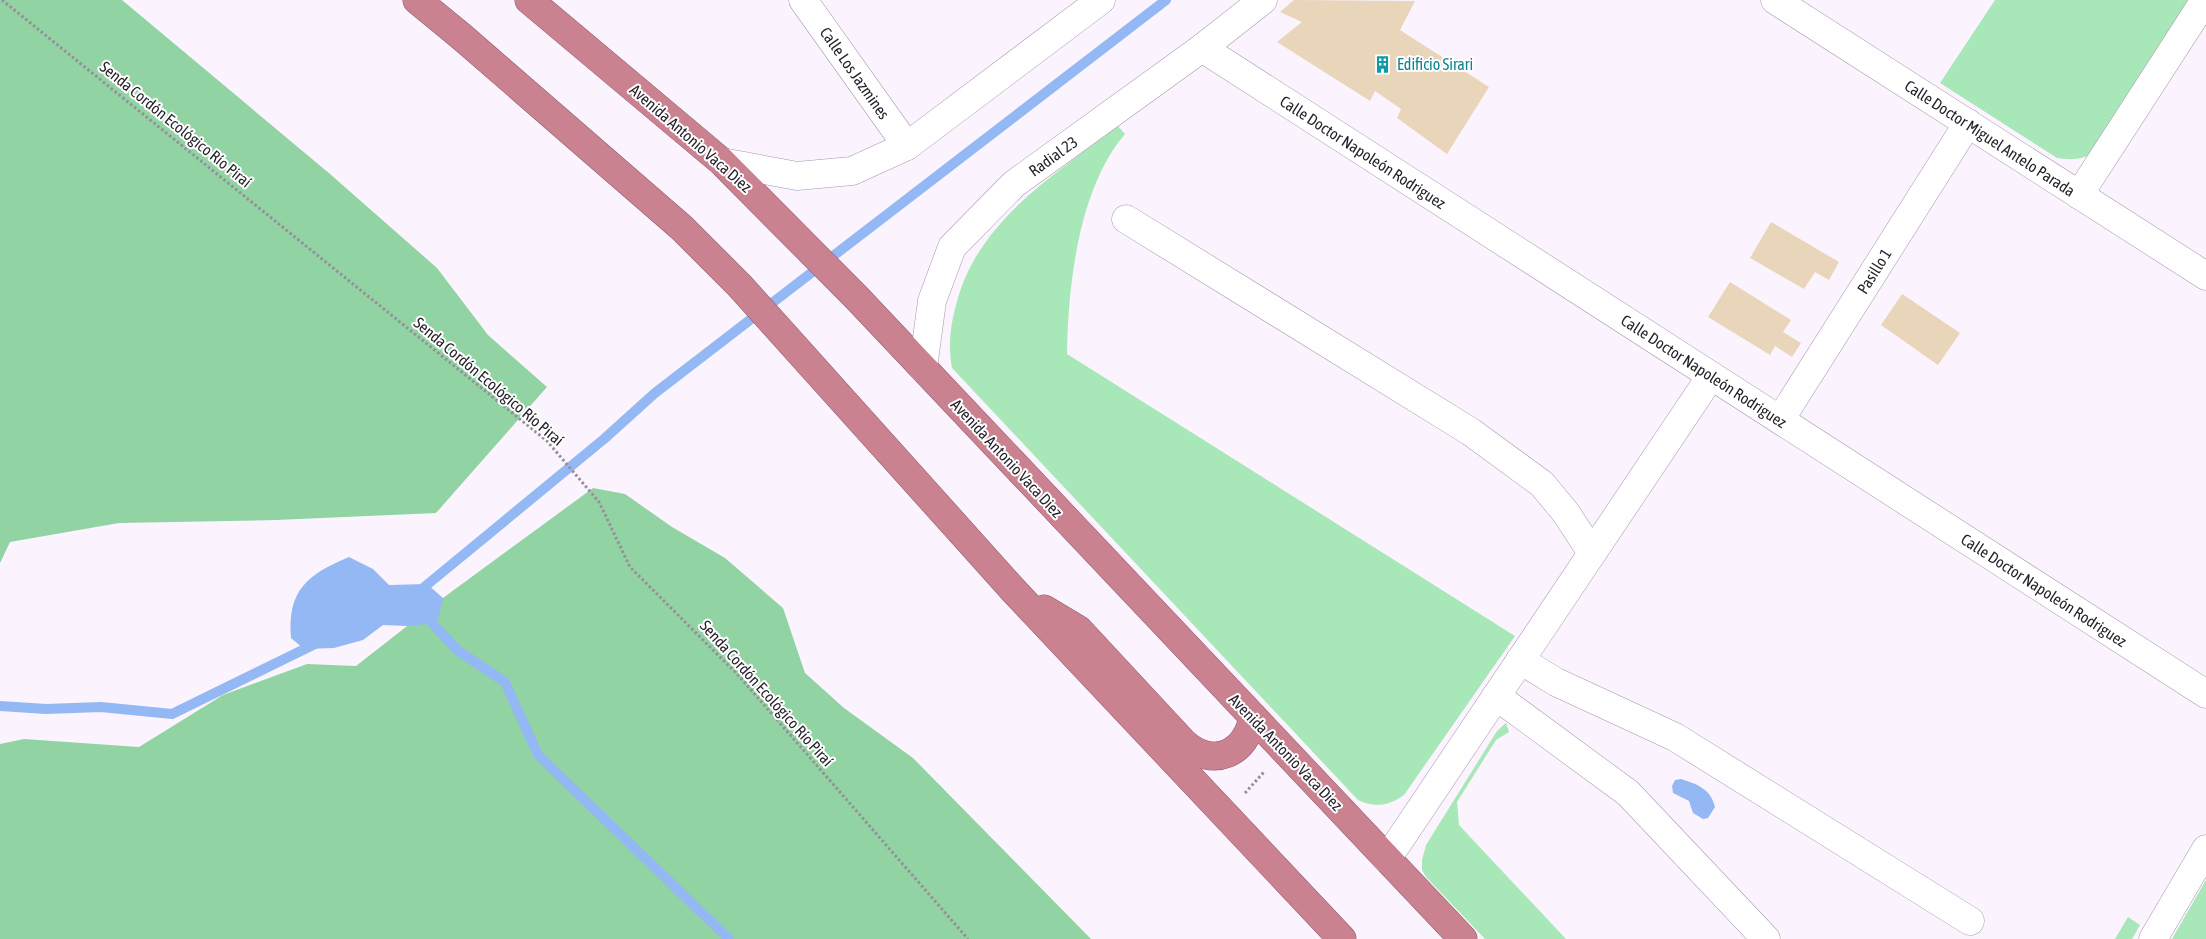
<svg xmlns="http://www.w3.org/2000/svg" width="2206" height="939" viewBox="0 0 2206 939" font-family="'Asap Condensed',sans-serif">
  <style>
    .green { fill: #a8e7b7 }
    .forest { fill: #91d3a2 }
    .water { fill: #93b8f4 }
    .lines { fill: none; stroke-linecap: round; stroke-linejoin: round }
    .stream { stroke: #93b8f4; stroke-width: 10 }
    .building { fill: #e8d5ba }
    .street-casing { stroke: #a797b1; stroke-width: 29 }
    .secondary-casing { stroke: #a797b1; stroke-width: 29 }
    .highway-casing { stroke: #905f6d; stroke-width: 29 }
    .path { stroke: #968f9a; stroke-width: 3; stroke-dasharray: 2.5 2.5; stroke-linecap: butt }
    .street { stroke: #fff; stroke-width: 28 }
    .secondary { stroke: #fff; stroke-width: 28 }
    .highway { stroke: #ca8291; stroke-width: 28 }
    .labels { text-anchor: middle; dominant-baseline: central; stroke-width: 4; stroke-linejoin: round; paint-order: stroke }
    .culture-label { font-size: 16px; fill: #0d838f; stroke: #fff; text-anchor: start }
    .street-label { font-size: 16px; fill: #251f29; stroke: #fff }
  </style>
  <rect width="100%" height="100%" fill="#fbf4ff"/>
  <g class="green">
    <path d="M1995 0H2194L2093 153C2081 160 2071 160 2057 158L1940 83Z"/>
    <path d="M1118 126 1125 134C1079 188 1068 284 1067 354L1515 636 1404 795C1389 806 1375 808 1358 800L952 368C948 346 950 327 956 305 977 221 1053 176 1118 126Z"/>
    <polygon points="1506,723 1509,732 1496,740 1457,802 1459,825 1566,939 1485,939 1426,877 1422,870 1422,860 1426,845 1497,731"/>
    <polygon points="2206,880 2206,939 2172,939"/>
    <polygon points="2128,917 2140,925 2132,939 2115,939"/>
  </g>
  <g class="forest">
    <polygon points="0,0 122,0 330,174 437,268 488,335 547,387 436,513 276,520 119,523 10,542 0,563"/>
    <polygon points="593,488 625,494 672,527 725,558 783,608 805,673 844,708 913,758 1091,939 0,939 0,744 24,739 139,747 223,695 307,664 356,666 443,598"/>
  </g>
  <g class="water">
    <path d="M349 557 373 569 389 585 427 584 443 598 437 623 406 626 383 625 363 640 334 648 304 649 291 638C287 590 308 574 349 557Z"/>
    <path d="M1681 779C1697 784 1711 789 1715 807L1708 818 1703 819 1693 813 1689 801 1673 793 1672 786 1675 780Z"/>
  </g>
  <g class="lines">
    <g class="stream">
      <polyline points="417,593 604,439 655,393 1166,0"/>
      <polyline points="424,614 457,650 505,682 538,755 729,939"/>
      <polyline points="0,706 46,709 101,707 172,714 315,644"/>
    </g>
  </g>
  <g class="building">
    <polygon points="1294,0 1415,1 1400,30 1489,87 1447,154 1397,118 1401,109 1375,91 1370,101 1277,42 1302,22 1280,12"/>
    <polygon points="1771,222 1839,262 1829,280 1815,272 1804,289 1750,258"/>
    <polygon points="1730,282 1791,320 1783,332 1801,343 1792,357 1775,346 1770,355 1708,317"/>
    <polygon points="1902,294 1960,333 1938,365 1881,325"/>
  </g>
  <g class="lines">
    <defs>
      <g id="street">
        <polyline points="803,0 907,146"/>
        <polyline points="1775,0 2206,276"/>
        <polyline points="1202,48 2206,694"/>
        <polyline points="2079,195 2205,0"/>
        <polyline points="1126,219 1471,432 1542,484 1566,513 1592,553"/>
        <polyline points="1780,420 1968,123"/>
        <polyline points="1520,660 1556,682 1675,737 1970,921"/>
        <polyline points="1496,696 1628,793 1766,939"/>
        <polyline points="1387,859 1711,376"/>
        <polyline points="2153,939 2206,849"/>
      </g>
      <g id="secondary">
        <polyline points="722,162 797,176 852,171 907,146 1101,0"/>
        <polyline points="923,368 932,301 952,247 1014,184 1202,48 1263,0"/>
      </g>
      <g id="highway">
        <polyline points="417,0 462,37 682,228 740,286 1015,592 1342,939"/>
        <polyline points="529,0 722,162 857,298 1463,939"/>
        <path d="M1044 609 1079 630 1184 743C1213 769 1246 754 1253 717"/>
      </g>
    </defs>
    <use href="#street" class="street-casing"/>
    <use href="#secondary" class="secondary-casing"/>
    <use href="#highway" class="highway-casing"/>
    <g class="path">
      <polyline points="2,0 547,441 599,502 630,567 738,675 968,939"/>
      <polyline points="1245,793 1264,772"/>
    </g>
    <use href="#street" class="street"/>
    <use href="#secondary" class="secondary"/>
    <use href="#highway" class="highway"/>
  </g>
  <defs>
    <symbol id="building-bare" viewBox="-9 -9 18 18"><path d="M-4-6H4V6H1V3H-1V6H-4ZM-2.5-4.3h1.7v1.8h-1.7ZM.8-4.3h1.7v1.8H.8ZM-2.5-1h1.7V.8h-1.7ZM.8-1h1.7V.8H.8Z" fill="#0f9aa8" stroke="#fff" stroke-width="2.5" paint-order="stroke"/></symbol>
  </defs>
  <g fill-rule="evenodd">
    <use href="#building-bare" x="1370" y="52" width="25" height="25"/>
  </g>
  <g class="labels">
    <g class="culture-label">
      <text x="1397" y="64">Edificio Sirari</text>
    </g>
    <g class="street-label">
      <text transform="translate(855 73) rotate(55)">Calle Los Jazmines</text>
      <text transform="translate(176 124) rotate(39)">Senda Cordón Ecológico Río Piraí</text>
      <text transform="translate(691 138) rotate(41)">Avenida Antonio Vaca Diez</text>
      <text transform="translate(1990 138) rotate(33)">Calle Doctor Miguel Antelo Parada</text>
      <text transform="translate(1363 152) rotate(33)">Calle Doctor Napoleón Rodriguez</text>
      <text transform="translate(1053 156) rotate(-36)">Radial 23</text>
      <text transform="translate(1874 271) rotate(-58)">Pasillo 1</text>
      <text transform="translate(1704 371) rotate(33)">Calle Doctor Napoleón Rodriguez</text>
      <text transform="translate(489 381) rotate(40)">Senda Cordón Ecológico Río Piraí</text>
      <text transform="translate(1007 458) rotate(47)">Avenida Antonio Vaca Diez</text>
      <text transform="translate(2044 590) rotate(33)">Calle Doctor Napoleón Rodriguez</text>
      <text transform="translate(767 693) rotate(48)">Senda Cordón Ecológico Río Piraí</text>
      <text transform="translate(1286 752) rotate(46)">Avenida Antonio Vaca Diez</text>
    </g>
  </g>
</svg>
